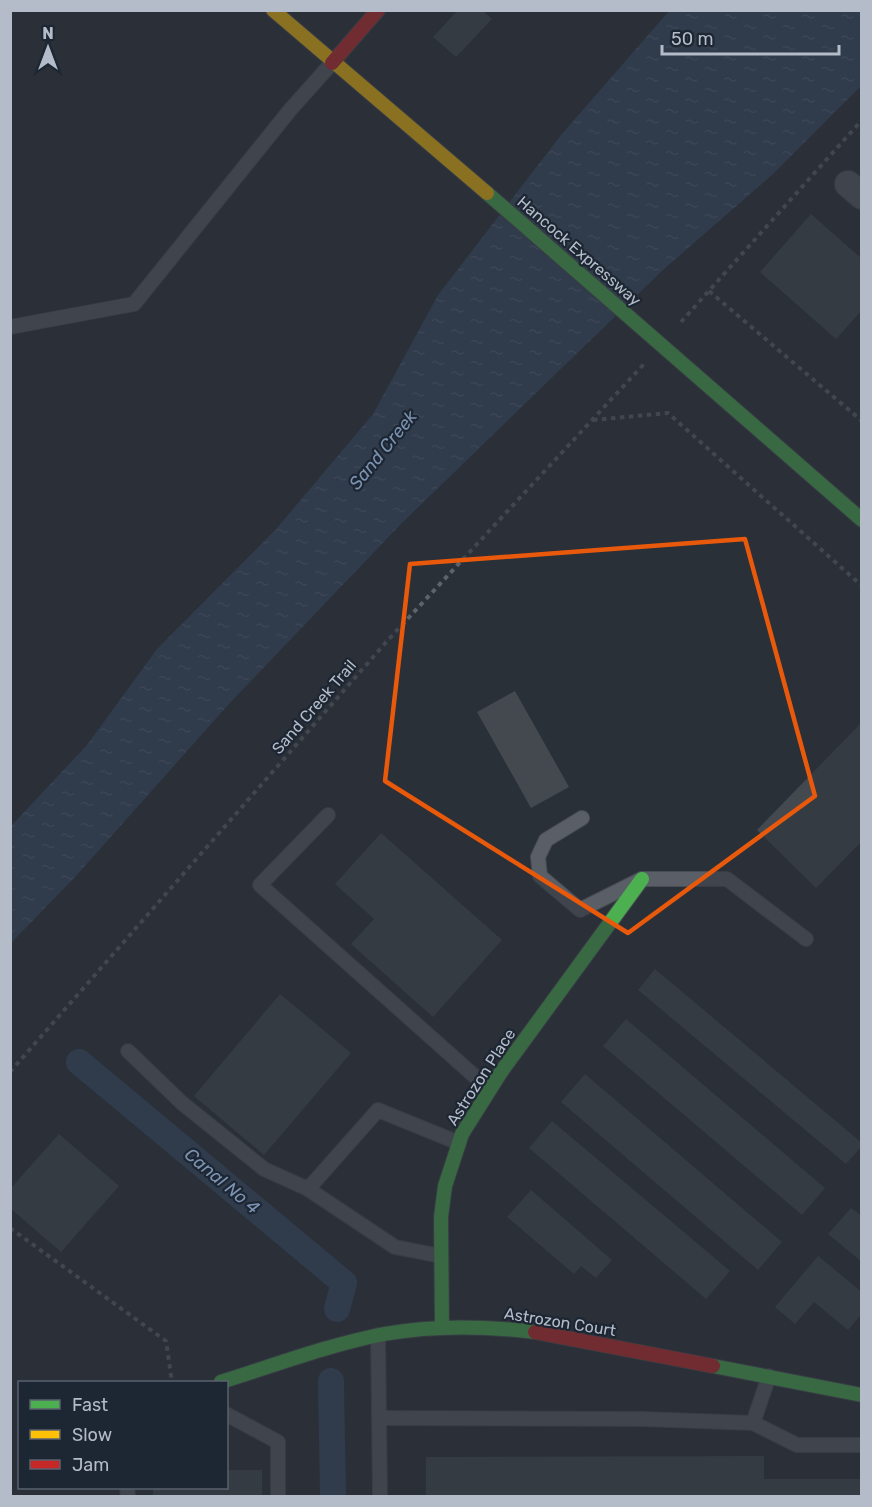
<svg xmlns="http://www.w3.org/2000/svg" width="872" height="1507" viewBox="0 0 872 1507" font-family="Rubik,sans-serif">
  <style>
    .water { fill: url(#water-ripples) }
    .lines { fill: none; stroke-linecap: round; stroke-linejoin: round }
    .canal { stroke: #384963; stroke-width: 26 }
    .building { fill: #444950 }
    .lane-casing { stroke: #484c53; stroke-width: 16 }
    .street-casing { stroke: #484c53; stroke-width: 28 }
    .fast-casing { stroke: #484c53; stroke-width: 16 }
    .slow-casing { stroke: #484c53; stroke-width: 16 }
    .jam-casing { stroke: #484c53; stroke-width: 16 }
    .path { stroke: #5d636a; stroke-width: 4; stroke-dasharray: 4.5 4.5; stroke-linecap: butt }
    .lane { stroke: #5a5e66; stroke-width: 14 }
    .street { stroke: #5a5e66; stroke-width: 26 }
    .fast { stroke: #4caf50; stroke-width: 14 }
    .slow { stroke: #ffc107; stroke-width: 14 }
    .jam { stroke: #c62828; stroke-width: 14 }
    .marked { fill: none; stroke: #e8590c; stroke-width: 4.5; stroke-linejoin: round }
    .labels { text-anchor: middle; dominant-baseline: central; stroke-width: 4.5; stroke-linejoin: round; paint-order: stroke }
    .street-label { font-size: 16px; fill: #b4bcc9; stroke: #1d2633 }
    .water-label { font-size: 18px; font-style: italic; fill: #7c92b1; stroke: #1d2633 }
  </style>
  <defs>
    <pattern id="water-ripples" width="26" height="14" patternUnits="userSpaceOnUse" patternTransform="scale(1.5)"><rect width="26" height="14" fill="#384963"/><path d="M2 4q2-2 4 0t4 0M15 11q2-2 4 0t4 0" fill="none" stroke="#526178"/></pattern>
  </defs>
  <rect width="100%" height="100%" fill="#2a3038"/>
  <polygon class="water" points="669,11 861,11 861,86 772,175 663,270 401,524 228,705 76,876 11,943 11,826 87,745 157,649 277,528 373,414 438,295 561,135"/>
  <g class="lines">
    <g class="canal">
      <polyline points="79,1062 344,1283 337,1309"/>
      <polyline points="331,1381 333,1496"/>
    </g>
  </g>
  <g class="building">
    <polygon points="458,10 482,10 492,19 456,57 433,37"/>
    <polygon points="811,214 862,259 862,310 836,339 760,272"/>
    <polygon points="515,691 569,787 531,808 477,712"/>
    <polygon points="862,722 862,841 816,888 757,830"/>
    <polygon points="381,833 502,940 433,1017 351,944 374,919 335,884"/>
    <polygon points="655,969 862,1143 862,1146 846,1164 638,990"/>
    <polygon points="280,994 351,1053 264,1155 194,1096"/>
    <polygon points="626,1019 825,1188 802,1215 603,1046"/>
    <polygon points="585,1074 782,1242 758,1270 561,1102"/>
    <polygon points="552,1121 730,1271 706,1299 529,1148"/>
    <polygon points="59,1134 119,1186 61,1252 10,1208 10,1189"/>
    <polygon points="531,1190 612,1260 596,1278 581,1266 574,1274 507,1217"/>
    <polygon points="851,1208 862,1216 862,1262 828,1234"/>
    <polygon points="818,1256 862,1292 862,1318 860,1316 848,1330 814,1302 795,1324 775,1307"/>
    <polygon points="764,1456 764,1479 862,1479 862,1496 426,1496 426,1457"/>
    <polygon points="226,1470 262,1470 262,1496 153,1496 153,1488 226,1488"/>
  </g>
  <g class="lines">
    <defs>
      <g id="lane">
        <polyline points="10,327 134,304 290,110 332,63"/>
        <polyline points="328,815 260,885 489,1089"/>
        <polyline points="582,818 546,840 538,857 540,876 580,910 642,879 727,879 806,939"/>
        <polyline points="128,1051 182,1103 264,1169 308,1189 378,1110 459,1143"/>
        <polyline points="308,1189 395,1247 441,1256"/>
        <polyline points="378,1335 380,1496"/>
        <polyline points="226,1414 278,1442 278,1496"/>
        <polyline points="380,1418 642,1419 753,1423 797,1445 862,1445"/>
        <polyline points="753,1423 769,1376"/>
        <polyline points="127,1488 128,1496"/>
      </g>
      <polyline id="street" points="848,184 862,196"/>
      <g id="fast">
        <polyline points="487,193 862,520"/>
        <polyline points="442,1327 441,1217 445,1186 462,1134 501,1072 642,879"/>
        <polyline points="713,1366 862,1395"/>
        <path d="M221 1382C275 1365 328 1345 384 1334 434 1325 485 1326 535 1332"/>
      </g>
      <polyline id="slow" points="273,10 487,193"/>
      <g id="jam">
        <polyline points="332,63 378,10"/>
        <polyline points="535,1332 713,1366"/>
      </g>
    </defs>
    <use href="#lane" class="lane-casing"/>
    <use href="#street" class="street-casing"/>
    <use href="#fast" class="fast-casing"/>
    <use href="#slow" class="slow-casing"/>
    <use href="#jam" class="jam-casing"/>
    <g class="path">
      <polyline points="709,291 862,421"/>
      <polyline points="681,322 862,120"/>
      <polyline points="593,420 668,413 862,586"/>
      <polyline points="10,1072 388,640 644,364"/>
      <polyline points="10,1228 166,1341 172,1382"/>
    </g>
    <use href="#lane" class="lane"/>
    <use href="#street" class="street"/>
    <use href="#fast" class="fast"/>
    <use href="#slow" class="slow"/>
    <use href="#jam" class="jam"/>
  </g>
  <path d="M0 0H872V1507H0ZM745 539 815 796 628 933 385 781 410 564Z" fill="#2a3038" fill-opacity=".55" fill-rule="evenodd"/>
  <path class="marked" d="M745 539 815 796 628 933 385 781 410 564Z"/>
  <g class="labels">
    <g class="street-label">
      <text transform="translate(579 251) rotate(41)">Hancock Expressway</text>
      <text transform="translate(314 707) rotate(-49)">Sand Creek Trail</text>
      <text transform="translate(481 1077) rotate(-57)">Astrozon Place</text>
      <text transform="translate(560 1322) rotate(9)">Astrozon Court</text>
    </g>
    <g class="water-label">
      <text transform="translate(383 450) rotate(-51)">Sand Creek</text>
      <text transform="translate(222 1181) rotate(40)">Canal No 4</text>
    </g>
  </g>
  <rect width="872" height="1507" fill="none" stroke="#b4bcc9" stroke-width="24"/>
  <rect x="18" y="1381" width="210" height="108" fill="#1d2633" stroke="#59626f" stroke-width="1.5"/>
  <rect x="30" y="1400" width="30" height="9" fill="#4caf50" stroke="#59626f" stroke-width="1.5"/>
  <text x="72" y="1411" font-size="18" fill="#b4bcc9">Fast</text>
  <rect x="30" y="1430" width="30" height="9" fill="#ffc107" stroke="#59626f" stroke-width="1.5"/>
  <text x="72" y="1441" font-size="18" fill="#b4bcc9">Slow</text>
  <rect x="30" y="1460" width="30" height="9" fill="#c62828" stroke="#59626f" stroke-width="1.5"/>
  <text x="72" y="1471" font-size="18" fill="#b4bcc9">Jam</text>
  <g transform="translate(48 48)" stroke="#1d2633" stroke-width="4.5" paint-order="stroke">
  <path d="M0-4.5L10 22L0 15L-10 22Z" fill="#b4bcc9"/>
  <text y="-9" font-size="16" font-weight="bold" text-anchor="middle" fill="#b4bcc9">N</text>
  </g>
  <path d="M662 45v9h177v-9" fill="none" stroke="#b4bcc9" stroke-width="3"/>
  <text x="671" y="45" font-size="18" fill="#b4bcc9" stroke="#1d2633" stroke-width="4.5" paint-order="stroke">50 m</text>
</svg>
